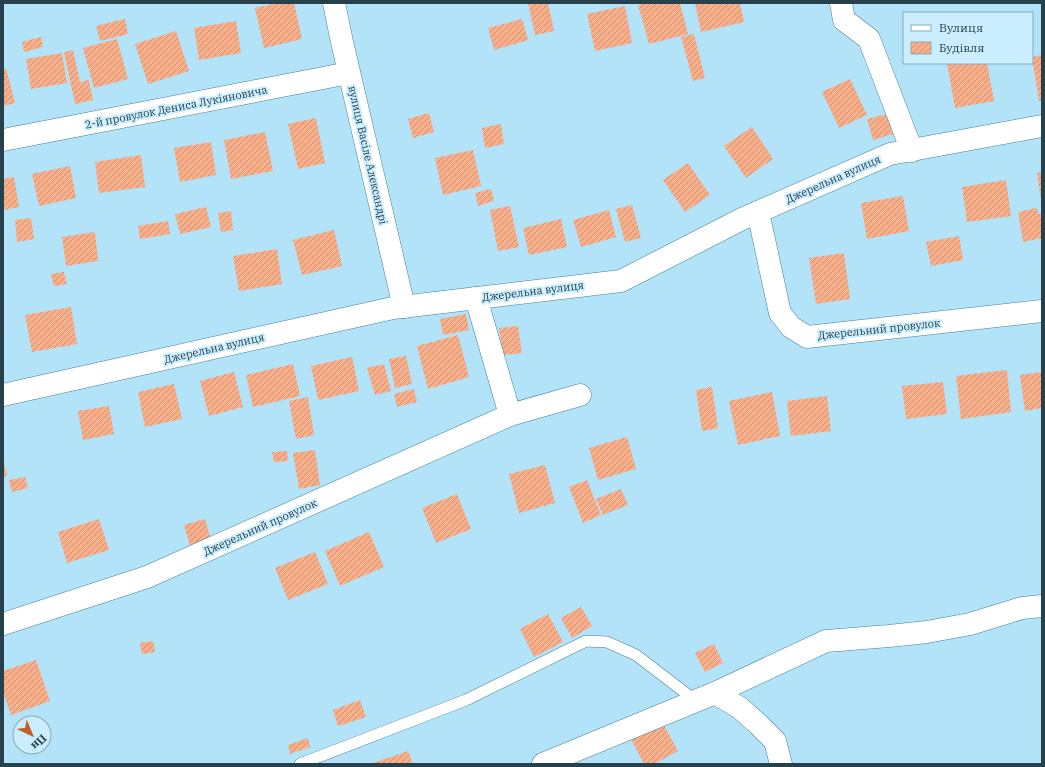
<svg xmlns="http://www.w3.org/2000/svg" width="1045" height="767" viewBox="0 0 1045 767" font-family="'IBM Plex Serif',serif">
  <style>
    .building { fill: url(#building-hatch) }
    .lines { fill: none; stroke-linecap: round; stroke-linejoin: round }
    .service-casing { stroke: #448099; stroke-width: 12 }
    .minor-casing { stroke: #448099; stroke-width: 23 }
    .service { stroke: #fff; stroke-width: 11 }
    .minor { stroke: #fff; stroke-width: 22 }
    .labels { text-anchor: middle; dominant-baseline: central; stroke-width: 4; stroke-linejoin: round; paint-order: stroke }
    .street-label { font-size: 11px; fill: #27414c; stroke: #caeeff }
  </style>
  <defs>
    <pattern id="building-hatch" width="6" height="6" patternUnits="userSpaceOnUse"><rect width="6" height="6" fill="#faaf8b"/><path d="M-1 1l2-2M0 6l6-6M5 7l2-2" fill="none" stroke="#ca9074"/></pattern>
  </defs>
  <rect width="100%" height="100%" fill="#b2e3f9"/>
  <g class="building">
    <polygon points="278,3 294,3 302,39 264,48 255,8"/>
    <polygon points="528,3 548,3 554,31 535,35"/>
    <polygon points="645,3 680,3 688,34 649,44 638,5"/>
    <polygon points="695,3 740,3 744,22 701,32"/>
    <polygon points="625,6 632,43 595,51 587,14"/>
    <polygon points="125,19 128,34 100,41 96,26"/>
    <polygon points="522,19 528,40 494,50 488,28"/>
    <polygon points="236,21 241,53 199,60 194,28"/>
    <polygon points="176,31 189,71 148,84 135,44"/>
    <polygon points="694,34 705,78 693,81 681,37"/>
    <polygon points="41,37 43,47 24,52 22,42"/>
    <polygon points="117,39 128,79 94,88 83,48"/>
    <polygon points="73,50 80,82 89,80 93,100 75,104 64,52"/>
    <polygon points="62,53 67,83 31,89 26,59"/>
    <polygon points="1042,55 1042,101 1039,101 1032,57"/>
    <polygon points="947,63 987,63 994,101 955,108"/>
    <polygon points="6,68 15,103 3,106 3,69"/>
    <polygon points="850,79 867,115 839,128 822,92"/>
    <polygon points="429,113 434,132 413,138 408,119"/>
    <polygon points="887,114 893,134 873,140 867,119"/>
    <polygon points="316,118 325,163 298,169 288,124"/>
    <polygon points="501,124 504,144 485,148 482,128"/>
    <polygon points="752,127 773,159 746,178 724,146"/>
    <polygon points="265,132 273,171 231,179 224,140"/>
    <polygon points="211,142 216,175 180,182 174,148"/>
    <polygon points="473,150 481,186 443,195 435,158"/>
    <polygon points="141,155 145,187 99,193 95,162"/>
    <polygon points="688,163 710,195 685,212 663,180"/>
    <polygon points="70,166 76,198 39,206 32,174"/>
    <polygon points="1042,172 1042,200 1041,200 1037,173"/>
    <polygon points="14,177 19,207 3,210 3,179"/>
    <polygon points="1006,180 1011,216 967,222 962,187"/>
    <polygon points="491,189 494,201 478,206 475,193"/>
    <polygon points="903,196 909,231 867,239 861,203"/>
    <polygon points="632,205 641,238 625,242 616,209"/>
    <polygon points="510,206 519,247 498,251 490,210"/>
    <polygon points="206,207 211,227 180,234 175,214"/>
    <polygon points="1037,208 1038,214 1042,214 1042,238 1023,242 1018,212"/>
    <polygon points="609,210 616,237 581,247 573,220"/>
    <polygon points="231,211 233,230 221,232 218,213"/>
    <polygon points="31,218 34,239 17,242 15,220"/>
    <polygon points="561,219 567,247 529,255 523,228"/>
    <polygon points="168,221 170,234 140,239 138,226"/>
    <polygon points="334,230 342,266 302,275 293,240"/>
    <polygon points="95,232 98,261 66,266 62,237"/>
    <polygon points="959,236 963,260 931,266 926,242"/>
    <polygon points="277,249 282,284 239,291 233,256"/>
    <polygon points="844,253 850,299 816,304 809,258"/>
    <polygon points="64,272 67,284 54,286 51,274"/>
    <polygon points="71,307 77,344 32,352 25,315"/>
    <polygon points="466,314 469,330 443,335 440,319"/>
    <polygon points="518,326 522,353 503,355 499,328"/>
    <polygon points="458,335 469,377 428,389 417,346"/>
    <polygon points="406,356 412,384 395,388 389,359"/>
    <polygon points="352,357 359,391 318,400 311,366"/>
    <polygon points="293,364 300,396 253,407 246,375"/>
    <polygon points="384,364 391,391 375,395 367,368"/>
    <polygon points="1007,370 1011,412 961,419 956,376"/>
    <polygon points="234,372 243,407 209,416 200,381"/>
    <polygon points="1042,372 1042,408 1025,411 1020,375"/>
    <polygon points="943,382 947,414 906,419 902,386"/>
    <polygon points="174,384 182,419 145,427 138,392"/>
    <polygon points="712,387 718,428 702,431 696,390"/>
    <polygon points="414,389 417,402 397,407 394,394"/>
    <polygon points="772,392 780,436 738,445 729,401"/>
    <polygon points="827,396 831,431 791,436 787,401"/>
    <polygon points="308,397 314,435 296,439 289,401"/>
    <polygon points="109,406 114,434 83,440 78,411"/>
    <polygon points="627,437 636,469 598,480 589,448"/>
    <polygon points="315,450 320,485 299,489 293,453"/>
    <polygon points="287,451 288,461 274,462 272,452"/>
    <polygon points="3,459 7,476 3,477"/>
    <polygon points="545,465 555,503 519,513 509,474"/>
    <polygon points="25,477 28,488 12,492 9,480"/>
    <polygon points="587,480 601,515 583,523 569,487"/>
    <polygon points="621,489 628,505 603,515 596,499"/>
    <polygon points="457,494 471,529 436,543 422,508"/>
    <polygon points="99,519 109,550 67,563 58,532"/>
    <polygon points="205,519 211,540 190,546 184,525"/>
    <polygon points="369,532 384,567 340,586 325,551"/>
    <polygon points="315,552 328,584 288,600 275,568"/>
    <polygon points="581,607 592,626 572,638 561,618"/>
    <polygon points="548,614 563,642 534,657 520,629"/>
    <polygon points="153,641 155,652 142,654 140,643"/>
    <polygon points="714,644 723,663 705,672 695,653"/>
    <polygon points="36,660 50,701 11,715 3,692 3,671"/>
    <polygon points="360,700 366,717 338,726 333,710"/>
    <polygon points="662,722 678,751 654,764 644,764 631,739"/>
    <polygon points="308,738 310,747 290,754 288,745"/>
    <polygon points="408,751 413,764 370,764"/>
  </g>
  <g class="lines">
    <defs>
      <polyline id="service" points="300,764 466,700 586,641 607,642 636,655 696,701"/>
      <g id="minor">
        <polyline points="334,3 342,42 404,307"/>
        <polyline points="841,3 844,20 869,39 912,151"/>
        <polyline points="3,140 349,73"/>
        <polyline points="758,212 780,313 791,327 807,337 1042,311"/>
        <polyline points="3,395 393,308 621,281 742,219 890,154 1042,126"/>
        <polyline points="510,415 580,395"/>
        <polyline points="3,624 147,577 510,415 476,298"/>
        <polyline points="715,693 826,641 889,636 927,632 970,624 1022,608 1042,606"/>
        <polyline points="543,764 715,693 740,708 759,725 775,741 781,764"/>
      </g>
    </defs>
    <use href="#service" class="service-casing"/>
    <use href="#minor" class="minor-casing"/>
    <use href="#service" class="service"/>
    <use href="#minor" class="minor"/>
  </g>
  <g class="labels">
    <g class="street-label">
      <text transform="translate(176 107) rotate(-11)">2-й провулок Дениса Лукіяновича</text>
      <text transform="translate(368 155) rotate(77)">вулиця Васіле Александрі</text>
      <text transform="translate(833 179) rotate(-24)">Джерельна вулиця</text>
      <text transform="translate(533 291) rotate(-7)">Джерельна вулиця</text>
      <text transform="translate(879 329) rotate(-6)">Джерельний провулок</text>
      <text transform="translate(214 348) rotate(-13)">Джерельна вулиця</text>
      <text transform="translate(260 527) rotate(-24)">Джерельний провулок</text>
    </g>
  </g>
  <rect width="1045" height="767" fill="none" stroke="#27414c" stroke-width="8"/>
  <rect x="903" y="12" width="130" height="52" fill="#caeeff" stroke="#89a9b7"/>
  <rect x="911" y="25" width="20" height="6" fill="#ffffff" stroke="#89a9b7"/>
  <text x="939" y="32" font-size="12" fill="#27414c">Вулиця</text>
  <rect x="911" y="42" width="20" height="12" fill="url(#building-hatch)" stroke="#89a9b7"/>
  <text x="939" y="52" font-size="12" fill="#27414c">Будівля</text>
  <g transform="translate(32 735) rotate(136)"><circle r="19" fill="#caeeff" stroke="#89a9b7"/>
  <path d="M0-3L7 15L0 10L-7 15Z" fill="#c25f26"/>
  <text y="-6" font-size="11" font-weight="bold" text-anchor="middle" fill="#27414c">Пн</text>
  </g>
</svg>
